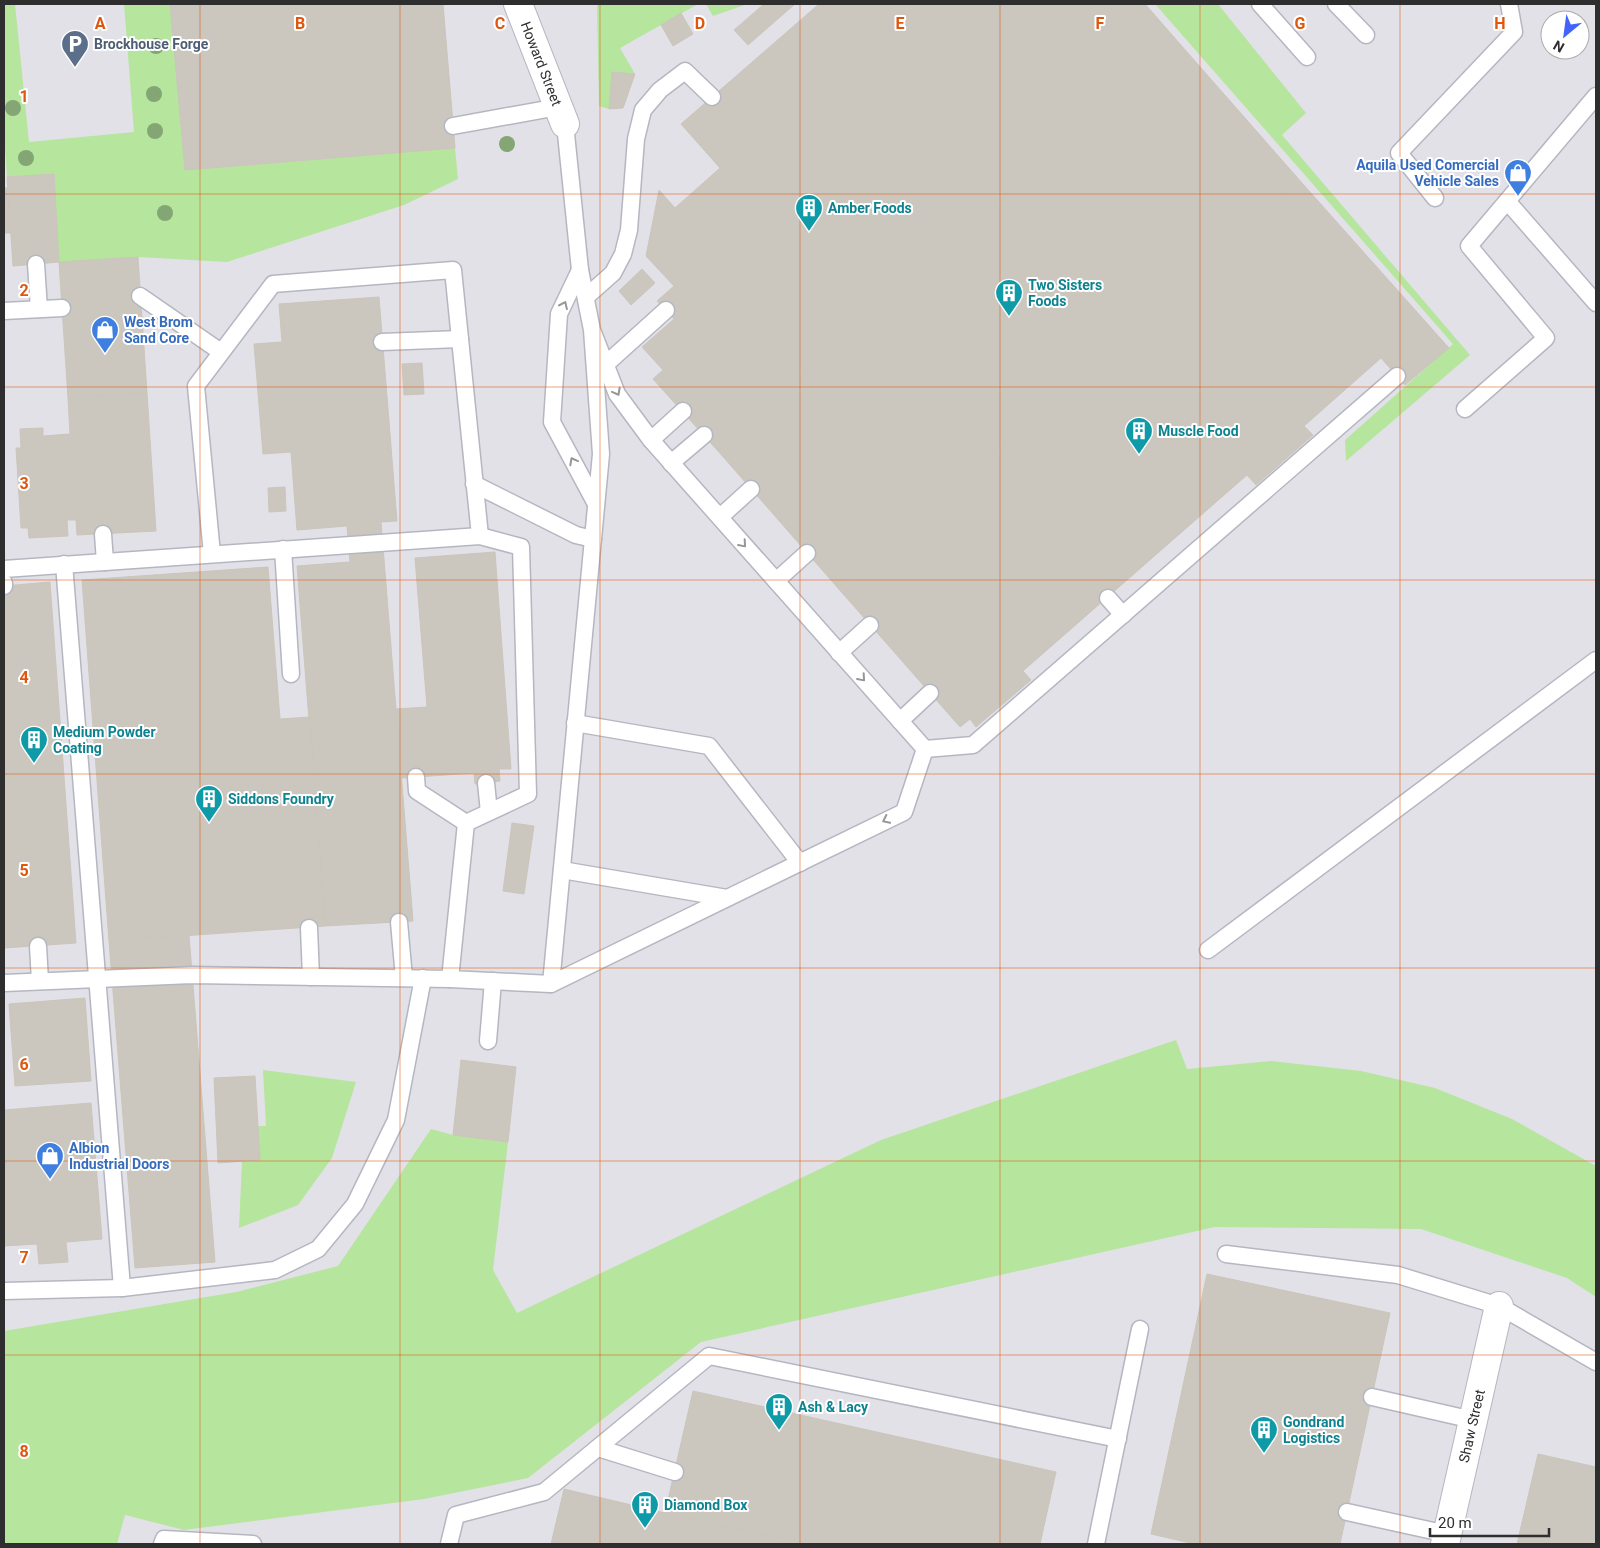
<svg xmlns="http://www.w3.org/2000/svg" width="1600" height="1548" viewBox="0 0 1600 1548" font-family="Roboto,sans-serif">
  <style>
    .industrial { fill: #e3e1e8; fill-rule: evenodd }
    .green { fill: #b6e59e }
    .building { fill: #cbc7bf; stroke: #cbc5ba }
    .lines { fill: none; stroke-linecap: round; stroke-linejoin: round }
    .lane-casing { stroke: #b4b7c1; stroke-width: 19 }
    .street-casing { stroke: #b4b7c1; stroke-width: 30 }
    .lane { stroke: #fff; stroke-width: 16 }
    .street { stroke: #fff; stroke-width: 28 }
    .tree { fill: #84a574 }
    .oneway { stroke: #969696 }
    .grid { fill: none; stroke: #df570e; stroke-width: 1; stroke-opacity: 0.55 }
    .labels { text-anchor: middle; dominant-baseline: central; stroke-width: 4; stroke-linejoin: round; paint-order: stroke }
    .service-label { font-size: 14px; font-weight: bold; fill: #4e5e75; stroke: #fff; text-anchor: start }
    .street-label { font-size: 14px; fill: #2e2e2e; stroke: #fff }
    .shop-label { font-size: 14px; font-weight: bold; fill: #366cbe; stroke: #fff; text-anchor: start }
    .culture-label { font-size: 14px; font-weight: bold; fill: #0d838f; stroke: #fff; text-anchor: start }
    .grid-label { font-size: 16px; text-anchor: middle; font-weight: bold; fill: #df570e; stroke: #fff; stroke-width: 4; stroke-linejoin: round; paint-order: stroke }
  </style>
  <rect width="100%" height="100%" fill="#efe9e1"/>
  <path class="industrial" d="M4 4H1596V1544H4ZM1550 20H1580V50H1550Z"/>
  <g class="green">
    <polygon points="4,4 15,4 29,142 134,132 124,4 170,4 185,170 455,148 458,179 404,205 227,262 138,257 59,262 54,174 7,177 4,134"/>
    <polygon points="597,4 698,4 620,48 635,74 612,72 609,109 599,106"/>
    <polygon points="706,4 748,4 713,16"/>
    <polygon points="1155,4 1218,4 1306,113 1282,135 1470,355 1346,461 1345,440 1453,344"/>
    <polygon points="1176,1040 1187,1069 1271,1061 1361,1071 1435,1088 1512,1119 1596,1166 1596,1297 1567,1278 1421,1229 1215,1227 701,1342 528,1478 424,1499 184,1530 125,1515 117,1544 4,1544 4,1331 236,1292 338,1266 431,1129 453,1135 508,1142 493,1270 517,1313 881,1140"/>
    <polygon points="263,1070 356,1082 332,1158 298,1205 239,1228 242,1161 260,1160 258,1126 266,1126"/>
  </g>
  <g class="building">
    <polygon points="170,4 443,4 455,148 185,170"/>
    <polygon points="764,4 795,4 748,45 734,30"/>
    <polygon points="819,4 1145,4 1180,44 718,451 653,379 663,370 642,347 674,319 657,301 674,286 646,256 659,190 675,208 720,168 681,124"/>
    <polygon points="681,13 693,34 673,46 661,25"/>
    <polygon points="1180,44 1302,183 837,587 718,451"/>
    <polygon points="612,72 635,74 623,108 609,109"/>
    <polygon points="54,174 59,262 13,266 7,177"/>
    <polygon points="1302,183 1449,348 1405,385 1381,358 1304,426 1313,435 1256,485 1247,475 1023,671 1031,680 976,727 970,719 960,727 837,587"/>
    <polygon points="4,188 8,188 11,233 4,233"/>
    <polygon points="138,257 147,393 68,398 59,262"/>
    <polygon points="642,269 655,283 631,305 619,291"/>
    <polygon points="379,297 397,521 381,522 413,921 325,926 297,566 350,562 347,526 297,530 291,452 263,454 254,344 282,342 279,304"/>
    <polygon points="422,363 424,394 404,395 402,364"/>
    <polygon points="147,393 156,531 77,535 76,520 67,520 68,536 29,538 28,528 21,528 16,448 21,448 20,429 43,428 43,436 70,434 68,398"/>
    <polygon points="285,487 286,511 269,512 268,488"/>
    <polygon points="495,552 511,769 499,769 500,781 475,784 474,773 402,778 396,709 427,707 415,558"/>
    <polygon points="268,567 280,719 310,717 325,926 109,941 82,580"/>
    <polygon points="50,582 76,943 4,948 4,586"/>
    <polygon points="512,823 534,826 524,894 503,891"/>
    <polygon points="189,935 215,1262 135,1268 109,941"/>
    <polygon points="85,998 91,1081 15,1086 9,1004"/>
    <polygon points="461,1060 516,1067 508,1142 453,1135"/>
    <polygon points="255,1076 260,1160 218,1163 214,1078"/>
    <polygon points="91,1103 102,1239 66,1242 68,1262 39,1264 37,1244 4,1246 4,1110"/>
    <polygon points="1207,1274 1390,1313 1340,1544 1195,1544 1151,1534"/>
    <polygon points="693,1391 1056,1472 1040,1544 805,1544 665,1513"/>
    <polygon points="1538,1454 1596,1467 1596,1544 1517,1544"/>
    <polygon points="564,1489 665,1513 805,1544 551,1544"/>
  </g>
  <g class="lines">
    <defs>
      <g id="lane">
        <polyline points="1260,4 1307,57"/>
        <polyline points="1336,4 1366,35"/>
        <polyline points="565,124 580,270 592,330 601,454 551,984 904,812 925,749 651,440 617,394 592,330"/>
        <polyline points="453,126 558,107"/>
        <polyline points="1435,198 1399,153 1514,32 1509,4"/>
        <polyline points="1507,201 1596,303"/>
        <polyline points="36,264 39,309"/>
        <polyline points="580,270 559,314 552,422 596,504"/>
        <polyline points="140,296 221,352"/>
        <polyline points="586,297 613,273 623,254 629,230 636,139 643,110 660,90 685,71 712,97"/>
        <polyline points="4,311 62,308"/>
        <polyline points="382,342 460,339"/>
        <polyline points="605,365 666,310"/>
        <polyline points="1465,409 1546,338 1469,246 1596,96"/>
        <polyline points="651,440 683,411"/>
        <polyline points="671,463 704,435"/>
        <polyline points="474,484 576,535 593,539"/>
        <polyline points="720,517 751,489"/>
        <polyline points="103,534 105,562"/>
        <polyline points="283,549 291,674"/>
        <polyline points="212,554 196,386 273,284 453,270 480,536"/>
        <polyline points="64,564 122,1288"/>
        <polyline points="4,569 480,536 521,547 528,794 466,823 450,979 551,984"/>
        <polyline points="776,581 807,553"/>
        <polyline points="4,583 4,586"/>
        <polyline points="1108,598 1123,615"/>
        <polyline points="839,653 870,625"/>
        <polyline points="900,721 930,693"/>
        <polyline points="575,723 709,746 800,863"/>
        <polyline points="925,749 973,745 1397,376"/>
        <polyline points="416,777 417,791 466,823"/>
        <polyline points="486,783 489,812"/>
        <polyline points="562,870 727,898"/>
        <polyline points="399,922 404,978"/>
        <polyline points="309,928 311,977"/>
        <polyline points="38,946 40,981"/>
        <polyline points="1208,950 1596,660"/>
        <polyline points="4,983 192,975 450,979"/>
        <polyline points="488,1041 493,981"/>
        <polyline points="1226,1254 1398,1275 1499,1306 1596,1362"/>
        <polyline points="4,1291 122,1288 275,1270 318,1249 355,1204 396,1120 423,978"/>
        <polyline points="1372,1397 1473,1420"/>
        <polyline points="598,1448 675,1472"/>
        <polyline points="1347,1512 1447,1534"/>
        <polyline points="162,1544 164,1539 253,1544"/>
        <polyline points="449,1544 456,1515 544,1492 709,1356 1118,1439"/>
        <polyline points="1096,1544 1140,1329"/>
      </g>
      <g id="street">
        <path id="s1" d="M518 4 565 124"/>
        <path id="s2" d="M1445 1544 1499 1306"/>
      </g>
    </defs>
    <use href="#lane" class="lane-casing"/>
    <use href="#street" class="street-casing"/>
    <use href="#lane" class="lane"/>
    <use href="#street" class="street"/>
  </g>
  <g class="tree">
    <circle cx="156" cy="46" r="8"/>
    <circle cx="154" cy="94" r="8"/>
    <circle cx="13" cy="108" r="8"/>
    <circle cx="155" cy="131" r="8"/>
    <circle cx="507" cy="144" r="8"/>
    <circle cx="26" cy="158" r="8"/>
    <circle cx="165" cy="213" r="8"/>
  </g>
  <defs><path id="oneway-chevron" d="M-2-3.5L2.5 0L-2 3.5" fill="none" stroke-width="1.6" stroke-linecap="round" stroke-linejoin="round" transform="scale(1.25)"/></defs>
  <g class="oneway">
    <use href="#oneway-chevron" transform="translate(564 305) rotate(-65)"/>
    <use href="#oneway-chevron" transform="translate(617 392) rotate(62)"/>
    <use href="#oneway-chevron" transform="translate(573 461) rotate(-118)"/>
    <use href="#oneway-chevron" transform="translate(743 544) rotate(49)"/>
    <use href="#oneway-chevron" transform="translate(862 678) rotate(49)"/>
    <use href="#oneway-chevron" transform="translate(886 820) rotate(154)"/>
  </g>
  <path class="grid" d="M200 4V1544M400 4V1544M600 4V1544M800 4V1544M1000 4V1544M1200 4V1544M1400 4V1544M4 194H1596M4 387H1596M4 580H1596M4 774H1596M4 968H1596M4 1161H1596M4 1355H1596"/>
  <defs>
    <symbol id="parking-pin" viewBox="-11 -11 22 30"><path d="M0 17L-7.5 6A9.5 9.5 0 1 1 7.5 6Z" fill="#5c6f8a" stroke="#fff"/><path d="M-3.5-5.5H1a3.5 3.5 0 0 1 0 7H-1V5.5H-3.5ZM-1-3.4V-.6H.8a1.4 1.4 0 0 0 0-2.8Z" fill="#fff"/></symbol>
    <symbol id="shop-pin" viewBox="-11 -11 22 30"><path d="M0 17L-7.5 6A9.5 9.5 0 1 1 7.5 6Z" fill="#3f7fe0" stroke="#fff"/><path d="M-5-2.5h2.3a2.7 3.5 0 0 1 5.4 0H5L5.5 6h-11ZM-1.5-2.5h3a1.5 2.3 0 0 0-3 0Z" fill="#fff"/></symbol>
    <symbol id="building-pin" viewBox="-11 -11 22 30"><path d="M0 17L-7.5 6A9.5 9.5 0 1 1 7.5 6Z" fill="#0f9aa8" stroke="#fff"/><path d="M-4-6H4V6H1V3H-1V6H-4ZM-2.5-4.3h1.7v1.8h-1.7ZM.8-4.3h1.7v1.8H.8ZM-2.5-1h1.7V.8h-1.7ZM.8-1h1.7V.8H.8Z" fill="#fff"/></symbol>
  </defs>
  <g fill-rule="evenodd">
    <use href="#parking-pin" x="59" y="28" width="32" height="43"/>
    <use href="#shop-pin" x="1502" y="157" width="32" height="43"/>
    <use href="#building-pin" x="793" y="192" width="32" height="43"/>
    <use href="#building-pin" x="993" y="277" width="32" height="43"/>
    <use href="#shop-pin" x="89" y="314" width="32" height="43"/>
    <use href="#building-pin" x="1123" y="415" width="32" height="43"/>
    <use href="#building-pin" x="18" y="724" width="32" height="43"/>
    <use href="#building-pin" x="193" y="783" width="32" height="43"/>
    <use href="#shop-pin" x="34" y="1140" width="32" height="43"/>
    <use href="#building-pin" x="763" y="1391" width="32" height="43"/>
    <use href="#building-pin" x="1248" y="1414" width="32" height="43"/>
    <use href="#building-pin" x="629" y="1489" width="32" height="43"/>
  </g>
  <g class="labels">
    <g class="service-label">
      <text x="94" y="44">Brockhouse Forge</text>
    </g>
    <g class="street-label">
      <text stroke="none"><textPath href="#s1" startOffset="64">Howard Street</textPath></text>
      <text stroke="none"><textPath href="#s2" startOffset="121">Shaw Street</textPath></text>
    </g>
    <g class="shop-label">
      <text x="1499" y="165" text-anchor="end">Aquila Used Comercial<tspan x="1499" dy="16">Vehicle Sales</tspan></text>
      <text x="124" y="322">West Brom<tspan x="124" dy="16">Sand Core</tspan></text>
      <text x="69" y="1148">Albion<tspan x="69" dy="16">Industrial Doors</tspan></text>
    </g>
    <g class="culture-label">
      <text x="828" y="208">Amber Foods</text>
      <text x="1028" y="285">Two Sisters<tspan x="1028" dy="16">Foods</tspan></text>
      <text x="1158" y="431">Muscle Food</text>
      <text x="53" y="732">Medium Powder<tspan x="53" dy="16">Coating</tspan></text>
      <text x="228" y="799">Siddons Foundry</text>
      <text x="798" y="1407">Ash &amp; Lacy</text>
      <text x="1283" y="1422">Gondrand<tspan x="1283" dy="16">Logistics</tspan></text>
      <text x="664" y="1505">Diamond Box</text>
    </g>
  </g>
  <g class="grid-label">
    <text x="100" y="29">A</text>
    <text x="300" y="29">B</text>
    <text x="500" y="29">C</text>
    <text x="700" y="29">D</text>
    <text x="900" y="29">E</text>
    <text x="1100" y="29">F</text>
    <text x="1300" y="29">G</text>
    <text x="1500" y="29">H</text>
    <text x="24" y="102">1</text>
    <text x="24" y="296">2</text>
    <text x="24" y="489">3</text>
    <text x="24" y="683">4</text>
    <text x="24" y="876">5</text>
    <text x="24" y="1070">6</text>
    <text x="24" y="1263">7</text>
    <text x="24" y="1457">8</text>
  </g>
  <rect width="1600" height="1548" fill="none" stroke="#2e2e2e" stroke-width="10"/>
  <g transform="translate(1565 35) rotate(209)"><circle r="24" fill="#ffffff" stroke="#ababab"/>
  <path d="M0-4L9 19L0 12L-9 19Z" fill="#4264fb"/>
  <text y="-8" font-size="14" font-weight="bold" text-anchor="middle" fill="#2e2e2e">N</text>
  </g>
  <path d="M1430 1528v8h119v-8" fill="none" stroke="#2e2e2e" stroke-width="2.5"/>
  <text x="1438" y="1528" font-size="15" fill="#2e2e2e" stroke="#ffffff" stroke-width="4" paint-order="stroke">20 m</text>
</svg>
